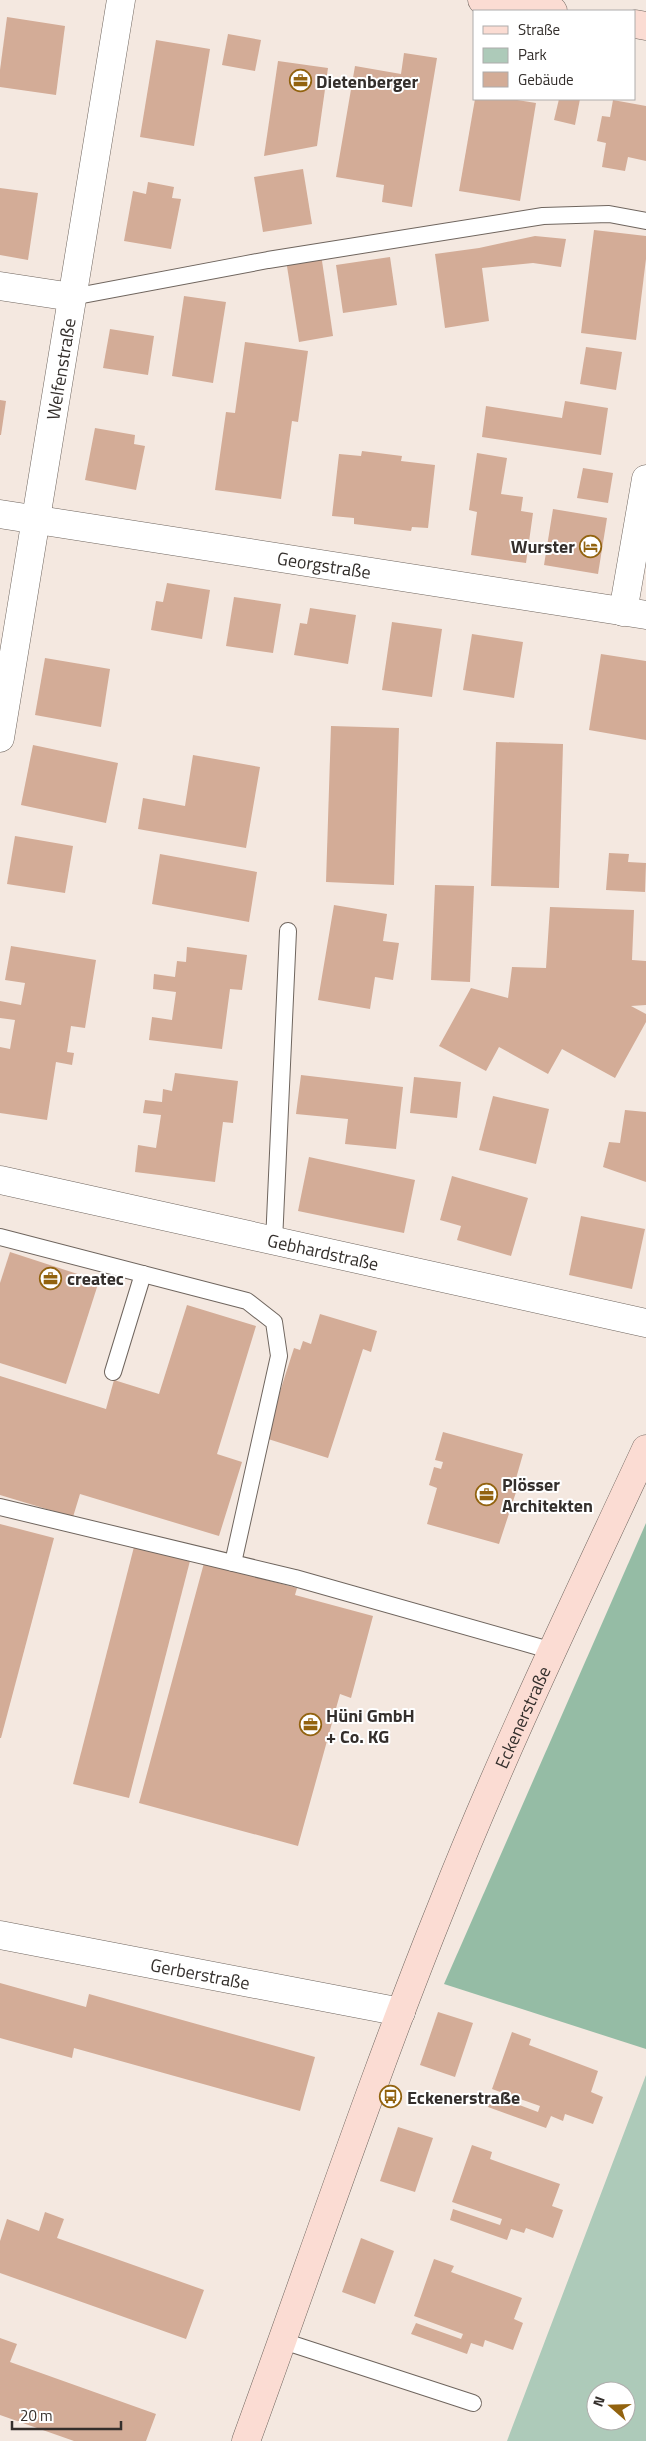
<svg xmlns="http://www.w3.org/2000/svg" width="646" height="2441" viewBox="0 0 646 2441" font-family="'Titillium Web',sans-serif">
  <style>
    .green { fill: #adcab9; fill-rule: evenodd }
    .forest { fill: #95bca5 }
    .building { fill: #d3ac97 }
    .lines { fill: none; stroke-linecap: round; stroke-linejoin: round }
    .lane-casing { stroke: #6f655e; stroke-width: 18 }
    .street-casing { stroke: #6f655e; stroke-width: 29 }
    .secondary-casing { stroke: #6f655e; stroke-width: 29 }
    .lane { stroke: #fff; stroke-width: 16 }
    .street { stroke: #fff; stroke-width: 28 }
    .secondary { stroke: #fbdcd3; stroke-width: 28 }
    .labels { text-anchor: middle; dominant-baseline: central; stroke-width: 4; stroke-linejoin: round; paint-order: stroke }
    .poi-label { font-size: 18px; font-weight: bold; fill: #342f2c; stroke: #fff; text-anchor: start }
    .street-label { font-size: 18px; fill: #342f2c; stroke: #fff }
  </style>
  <rect width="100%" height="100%" fill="#f4e8e0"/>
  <path class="green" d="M646 2075V2441H507ZM596 2391H626V2421H596Z"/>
  <polygon class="forest" points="646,1523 646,2049 444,1984"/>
  <g class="building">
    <polygon points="7,17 65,26 56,95 0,87 0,70"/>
    <polygon points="228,34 261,40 255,71 222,65"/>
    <polygon points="156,40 210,49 194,146 140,137"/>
    <polygon points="404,53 437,58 412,207 382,202 384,185 336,177 355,66 401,74"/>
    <polygon points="278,61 328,68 317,146 264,156"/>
    <polygon points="475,99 511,99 536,103 520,201 459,191"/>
    <polygon points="559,99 580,99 575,125 554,120"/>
    <polygon points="613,100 646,106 646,161 628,157 625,171 602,167 606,143 597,141 602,116 610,117"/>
    <polygon points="303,169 312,224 263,232 254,177"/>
    <polygon points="148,182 174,187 172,198 181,199 171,249 124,241 133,191 146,194"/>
    <polygon points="0,188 38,193 28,260 0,255"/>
    <polygon points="594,230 646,236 646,259 636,340 581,333"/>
    <polygon points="535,236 566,239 561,267 533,263 482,268 489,321 445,328 435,254 479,248"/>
    <polygon points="321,254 333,336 299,342 286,260"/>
    <polygon points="390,257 397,305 343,313 336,265"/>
    <polygon points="184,296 226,302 213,383 172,376"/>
    <polygon points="110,329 154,336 148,375 103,368"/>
    <polygon points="245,342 308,351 298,422 292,421 281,499 215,490 226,412 235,413"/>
    <polygon points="586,347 622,352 616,390 580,384"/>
    <polygon points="0,400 6,401 1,435 0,435"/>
    <polygon points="565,401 608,408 601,455 482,437 486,406 562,418"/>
    <polygon points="95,428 135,435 134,444 145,446 136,490 85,480"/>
    <polygon points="362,451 402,456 401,461 435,465 428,528 412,527 411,531 354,524 354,518 332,516 339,454 361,456"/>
    <polygon points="477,453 507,458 501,494 523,497 521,511 533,513 526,563 471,555 477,512 469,510"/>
    <polygon points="583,468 613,473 608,503 577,498"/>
    <polygon points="553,509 607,518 598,574 544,565"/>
    <polygon points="167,583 210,590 202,639 151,630 156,601 163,602"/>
    <polygon points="234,597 281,604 273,653 226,646"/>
    <polygon points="310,608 356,615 348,664 294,655 300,623 307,624"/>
    <polygon points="392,622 442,629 432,697 382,690"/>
    <polygon points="472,634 523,642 514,698 463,690"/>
    <polygon points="601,654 646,661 646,740 589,730"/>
    <polygon points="45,658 110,669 101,727 35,715"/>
    <polygon points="331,726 399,728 394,885 326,882"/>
    <polygon points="496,742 563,744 559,888 491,886"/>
    <polygon points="33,745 118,763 106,823 21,805"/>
    <polygon points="193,755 260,767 246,848 138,829 143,798 185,806"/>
    <polygon points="15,836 73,846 65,893 7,884"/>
    <polygon points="609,853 629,854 628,862 646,863 645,892 606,890"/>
    <polygon points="160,854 257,872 249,922 152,904"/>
    <polygon points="435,885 474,886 470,982 431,980"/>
    <polygon points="334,905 387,914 383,941 399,943 393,980 375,977 370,1009 318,1000"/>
    <polygon points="550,907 634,910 632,960 646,961 646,1005 631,1006 646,1014 646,1022 615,1078 562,1049 548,1074 499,1047 486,1071 439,1046 471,988 508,998 512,967 546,968"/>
    <polygon points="11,946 96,960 85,1028 71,1026 67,1052 74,1053 72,1065 56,1062 47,1120 0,1113 0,1047 10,1049 15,1020 0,1018 0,1001 21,1005 25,983 5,980"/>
    <polygon points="187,947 247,955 242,990 230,989 222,1049 149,1040 152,1017 172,1020 176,992 153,989 154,974 175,977 177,961 186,962"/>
    <polygon points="175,1073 238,1081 233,1123 223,1122 215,1182 135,1172 138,1145 156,1148 161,1115 143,1113 145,1100 162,1102 163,1089 172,1091"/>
    <polygon points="301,1075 403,1087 396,1149 345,1144 348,1119 296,1114"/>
    <polygon points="414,1077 461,1082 457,1118 410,1113"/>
    <polygon points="493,1096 549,1109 536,1164 479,1150"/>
    <polygon points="625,1110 646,1112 646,1182 603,1167 609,1142 620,1143"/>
    <polygon points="309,1157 415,1180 404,1233 298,1211"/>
    <polygon points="452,1176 528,1198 511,1256 457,1240 461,1226 440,1220"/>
    <polygon points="581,1216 645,1229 632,1289 569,1275"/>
    <polygon points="10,1252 99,1281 66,1384 0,1363 0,1283"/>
    <polygon points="187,1305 256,1326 217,1454 242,1462 219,1536 80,1494 73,1517 0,1495 0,1376 106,1409 114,1380 159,1394"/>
    <polygon points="320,1314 377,1331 371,1352 363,1349 328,1458 265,1438 294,1348 300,1350 303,1341 311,1344"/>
    <polygon points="443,1432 523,1454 515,1482 519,1483 499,1544 427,1524 437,1488 429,1485 434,1467 441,1469 443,1462 435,1460"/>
    <polygon points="0,1524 54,1538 1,1738 0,1738"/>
    <polygon points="135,1543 191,1557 129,1798 73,1784"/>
    <polygon points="204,1563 297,1588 295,1595 373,1616 351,1698 340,1694 298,1846 139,1803"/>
    <polygon points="0,1983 86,2007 89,1994 315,2057 300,2111 74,2048 72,2058 0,2038"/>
    <polygon points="438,2012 473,2023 455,2077 420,2065"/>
    <polygon points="512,2032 531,2039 529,2045 598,2071 591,2092 603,2097 593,2124 565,2114 563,2121 551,2116 546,2128 488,2107 493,2095 538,2112 540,2106 492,2089"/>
    <polygon points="398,2127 433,2138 415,2192 380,2181"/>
    <polygon points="472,2145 492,2152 490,2159 560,2184 552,2206 563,2210 553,2238 526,2228 524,2233 511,2229 507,2240 450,2220 453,2209 500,2225 502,2219 452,2202"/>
    <polygon points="45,2212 64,2219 57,2238 204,2290 186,2339 0,2273 0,2241 7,2219 39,2231"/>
    <polygon points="361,2238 394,2251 375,2304 342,2292"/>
    <polygon points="434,2259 454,2266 451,2272 522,2298 514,2319 523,2323 513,2350 485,2340 483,2347 471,2343 467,2354 411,2334 416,2323 461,2339 463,2334 414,2316"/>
    <polygon points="0,2338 17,2344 10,2362 156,2414 146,2441 74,2441 0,2415"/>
  </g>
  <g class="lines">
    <defs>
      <g id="lane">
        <polyline points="72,297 268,260 543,216 609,214 646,221"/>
        <polyline points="0,1237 247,1301 274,1322 279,1356 233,1563"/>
        <polyline points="274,1242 288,931"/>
        <polyline points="113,1372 143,1274"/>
        <polyline points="0,1507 295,1578 553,1651"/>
        <polyline points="283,2341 473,2403"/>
      </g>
      <g id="street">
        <polyline points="0,286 72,297"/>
        <path id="s1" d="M0 514 646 615"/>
        <polyline points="623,612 646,479"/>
        <path id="s2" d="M0 738 121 0"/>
        <path id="s3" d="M0 1180 646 1323"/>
        <path id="s4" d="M0 1935 401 2012"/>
      </g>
      <g id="secondary">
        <polyline points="482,0 553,11"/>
        <polyline points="635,24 646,26"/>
        <path id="s5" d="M246 2441C311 2263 371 2082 442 1906 503 1751 576 1600 646 1449"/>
      </g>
    </defs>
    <use href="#lane" class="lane-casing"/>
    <use href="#street" class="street-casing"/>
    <use href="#secondary" class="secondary-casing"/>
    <use href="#lane" class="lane"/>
    <use href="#street" class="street"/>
    <use href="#secondary" class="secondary"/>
  </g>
  <defs>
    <symbol id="office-ring" viewBox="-11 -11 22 22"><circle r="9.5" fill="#fff" stroke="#92630f" stroke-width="1.5"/><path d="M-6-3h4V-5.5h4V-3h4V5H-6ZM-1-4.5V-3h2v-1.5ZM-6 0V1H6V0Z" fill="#92630f"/></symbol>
    <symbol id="hotel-ring" viewBox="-11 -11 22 22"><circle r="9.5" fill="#fff" stroke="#92630f" stroke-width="1.5"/><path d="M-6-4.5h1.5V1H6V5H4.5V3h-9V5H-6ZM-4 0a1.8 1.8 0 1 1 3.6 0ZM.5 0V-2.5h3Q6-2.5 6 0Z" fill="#92630f"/></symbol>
    <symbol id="bus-ring" viewBox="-11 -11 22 22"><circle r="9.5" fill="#fff" stroke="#92630f" stroke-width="1.5"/><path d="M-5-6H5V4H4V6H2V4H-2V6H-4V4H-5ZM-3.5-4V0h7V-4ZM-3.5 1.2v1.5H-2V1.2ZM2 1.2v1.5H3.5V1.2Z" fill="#92630f"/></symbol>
  </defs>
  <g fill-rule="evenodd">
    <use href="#office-ring" x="288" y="68" width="25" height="25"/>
    <use href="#hotel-ring" x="578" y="534" width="25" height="25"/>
    <use href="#office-ring" x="38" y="1266" width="25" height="25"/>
    <use href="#office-ring" x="474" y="1482" width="25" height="25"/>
    <use href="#office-ring" x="298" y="1712" width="25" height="25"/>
    <use href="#bus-ring" x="378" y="2084" width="25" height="25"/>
  </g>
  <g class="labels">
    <g class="poi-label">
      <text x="316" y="81">Dietenberger</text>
      <text x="575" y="546" text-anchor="end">Wurster</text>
      <text x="67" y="1278">createc</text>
      <text x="502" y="1484">Plösser<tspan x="502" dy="21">Architekten</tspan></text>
      <text x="326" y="1715">Hüni GmbH<tspan x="326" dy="21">+ Co. KG</tspan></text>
      <text x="407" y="2097">Eckenerstraße</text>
    </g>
    <g class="street-label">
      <text stroke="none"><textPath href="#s2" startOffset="374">Welfenstraße</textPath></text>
      <text stroke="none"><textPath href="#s1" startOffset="328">Georgstraße</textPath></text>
      <text stroke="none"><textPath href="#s3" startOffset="331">Gebhardstraße</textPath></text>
      <text stroke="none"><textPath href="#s5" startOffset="775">Eckenerstraße</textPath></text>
      <text stroke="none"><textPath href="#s4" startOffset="204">Gerberstraße</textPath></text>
    </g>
  </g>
  <rect x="473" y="10" width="162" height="90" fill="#ffffff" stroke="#aeacab"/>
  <rect x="483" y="26" width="25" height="8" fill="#fbdcd3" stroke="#aeacab"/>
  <text x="518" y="35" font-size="15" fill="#342f2c">Straße</text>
  <rect x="483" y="48" width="25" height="15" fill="#adcab9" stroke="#aeacab"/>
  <text x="518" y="60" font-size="15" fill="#342f2c">Park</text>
  <rect x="483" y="72" width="25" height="15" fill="#d3ac97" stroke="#aeacab"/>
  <text x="518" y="85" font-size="15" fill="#342f2c">Gebäude</text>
  <g transform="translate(611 2406) rotate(290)"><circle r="24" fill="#ffffff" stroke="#aeacab"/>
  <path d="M0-4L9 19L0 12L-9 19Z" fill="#92630f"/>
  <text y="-8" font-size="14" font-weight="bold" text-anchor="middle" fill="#342f2c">N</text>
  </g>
  <path d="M12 2421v8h109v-8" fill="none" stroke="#342f2c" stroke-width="2.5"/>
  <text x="20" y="2421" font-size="15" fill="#342f2c" stroke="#ffffff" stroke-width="4" paint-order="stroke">20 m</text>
</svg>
